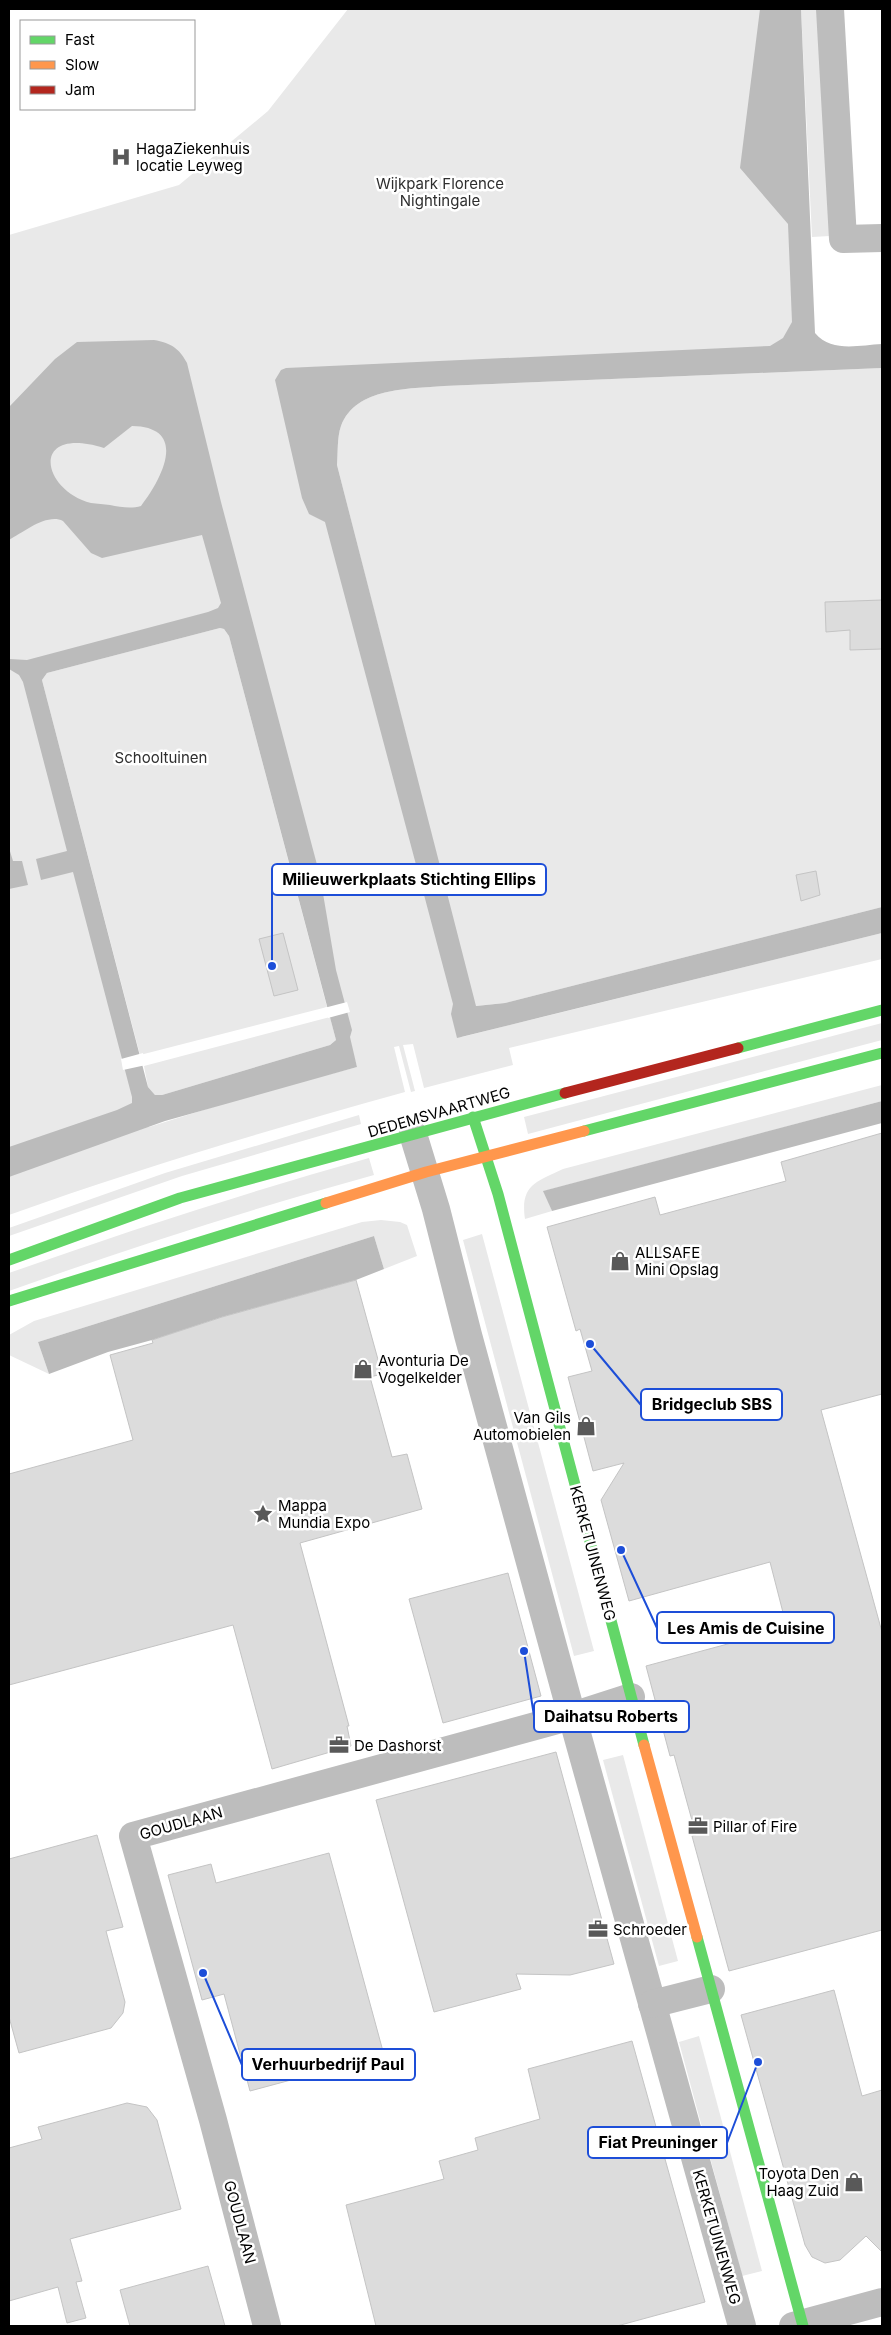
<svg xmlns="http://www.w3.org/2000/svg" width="891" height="2335" viewBox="0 0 891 2335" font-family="Inter,sans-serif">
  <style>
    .green { fill: #e9e9e9; fill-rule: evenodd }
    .water { fill: #bbb; fill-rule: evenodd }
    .pier { fill: #fff }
    .building { fill: #dcdcdc; stroke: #c4c4c4 }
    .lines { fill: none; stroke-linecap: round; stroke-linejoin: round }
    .street { stroke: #bdbdbd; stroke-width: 28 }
    .fast { stroke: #63d668; stroke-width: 11 }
    .slow { stroke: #ff974d; stroke-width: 11 }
    .jam { stroke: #b3261e; stroke-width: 11 }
    .labels { text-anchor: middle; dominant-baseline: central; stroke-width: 5; stroke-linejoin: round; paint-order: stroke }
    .poi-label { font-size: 15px; fill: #000; stroke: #fff; text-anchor: start }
    .park-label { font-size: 15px; fill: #2e2e2e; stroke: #fff }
    .street-label { font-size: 15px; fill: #000; stroke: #fff }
    .leader { fill: none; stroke: #1d4ed8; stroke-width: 2 }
    .callout-dot { fill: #1d4ed8; stroke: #fff; stroke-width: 2 }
    .callout { fill: #fff; stroke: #1d4ed8; stroke-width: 2 }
    .callout-label { font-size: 16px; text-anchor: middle; font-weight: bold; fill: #000 }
  </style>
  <rect width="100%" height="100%" fill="#fff"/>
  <g class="green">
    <path d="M348 9H786L802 359 390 376 346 399 323 448 462 1037 882 933V959L509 1048 513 1065 424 1088 413 1044 403 1045 415 1091 411 1092 399 1046 394 1047 405 1092C272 1129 139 1168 9 1215V235L179 185 268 111ZM231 624 357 1067 255 1094 149 1127 37 672Z"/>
    <polygon points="801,9 819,9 830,236 812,237"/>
    <path d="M882 368V907L505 1003 475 1006 337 465C338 453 337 437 341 426 356 387 409 389 444 386Z"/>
    <polygon points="220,628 224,629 229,636 327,1007 140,1055 42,680 47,673"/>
    <polygon points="330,1017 336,1040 330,1045 162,1095 155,1095 148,1087 144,1066"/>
    <polygon points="882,1023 882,1040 528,1134 524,1117"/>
    <path d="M882 1085V1101L544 1191 552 1211 525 1219C520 1185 536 1182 563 1169Z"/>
    <polygon points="359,1115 361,1124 182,1176 9,1236 9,1228 165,1173"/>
    <path d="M369 1158 374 1175C251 1209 129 1248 9 1291V1273C128 1231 248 1192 369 1158Z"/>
    <polygon points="381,1220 400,1222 407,1225 417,1256 384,1269 374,1236 38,1342 49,1374 9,1355 9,1335 34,1321 362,1222"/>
    <polygon points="482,1234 594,1651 574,1656 463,1240"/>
    <polygon points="623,1755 678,1961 659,1966 603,1760"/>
    <polygon points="699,2036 762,2271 742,2276 679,2042"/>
  </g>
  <g class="water">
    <path d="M760 9H801L815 333C832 353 859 345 882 344V368L444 386C409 389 356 387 341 426 337 437 338 453 337 465L476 1006 505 1003 882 907V933L457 1038 451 1014 453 1004 325 522 309 514 302 498 275 380 281 370 286 368 770 346 783 338 792 322 788 224 740 168Z"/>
    <path d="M154 340C171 343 179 348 187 363L221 502 320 876 336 970 352 1030 350 1037 357 1067 165 1121 9 1177V1147L117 1110 132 1103V1097L73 872 41 880 36 859 67 851 23 682 19 675 9 669V659L27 660 208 612 218 608 221 603 202 535 102 558 91 553 63 521C47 513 24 532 9 540V407L55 359 77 342ZM132 426C190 427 161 480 141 506 131 509 120 507 110 505 104 504 97 504 91 503 41 490 29 425 104 448ZM220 628 224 629 229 636 336 1040 330 1045 162 1095H155L148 1087 42 680 47 673Z"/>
    <polygon points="9,848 13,861 22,861 28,885 9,889"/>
    <polygon points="882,1101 882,1123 552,1211 543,1191"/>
    <polygon points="374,1236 384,1269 356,1280 222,1317 152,1340 108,1352 49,1374 38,1342"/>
  </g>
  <g class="pier">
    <polygon points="347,1002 350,1012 328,1018 324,1008"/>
    <polygon points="143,1053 146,1065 123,1070 121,1059"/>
  </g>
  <g class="building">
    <polygon points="882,600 882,649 850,650 850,630 826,632 825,602"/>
    <polygon points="816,871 820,895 801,901 796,875"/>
    <polygon points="283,933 298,990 274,996 259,939"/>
    <polygon points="882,1133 882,1394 821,1410 882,1632 882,1930 729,1971 692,1836 696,1835 674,1755 670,1756 646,1666 787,1628 770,1562 629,1601 601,1500 624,1463 593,1471 568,1377 592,1371 580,1329 576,1331 547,1227 655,1197 660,1215 786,1181 781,1162"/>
    <polygon points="356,1280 382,1374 370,1377 392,1457 407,1454 422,1509 300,1543 349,1726 347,1726 351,1746 272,1769 233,1625 9,1685 9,1474 133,1440 110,1355 153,1343 152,1340 222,1317"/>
    <polygon points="508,1573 541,1696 443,1723 409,1599"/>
    <polygon points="556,1752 614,1964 570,1975 516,1974 521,1989 434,2012 376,1800"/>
    <polygon points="97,1835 123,1927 106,1931 125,2002 123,2013 111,2028 19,2053 9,2017 9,1859"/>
    <polygon points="329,1853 384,2055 250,2091 224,1994 202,2000 168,1875 211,1864 216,1883"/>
    <polygon points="834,1990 862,2096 882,2090 882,2252 866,2236 840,2260 825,2263 812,2257 805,2245 741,2015"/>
    <polygon points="632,2041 705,2302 617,2326 376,2326 346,2205 444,2179 439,2161 478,2150 475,2138 540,2119 528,2069"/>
    <polygon points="127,2103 147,2107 157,2120 181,2209 70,2239 82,2281 76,2282 86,2318 67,2323 58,2287 9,2301 9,2148 42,2139 38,2127"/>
    <polygon points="208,2266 225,2326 130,2326 120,2290"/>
  </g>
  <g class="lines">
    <g class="street">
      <polyline points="830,9 843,239 882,238"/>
      <polyline points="413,1134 436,1209 468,1335 572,1716 742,2326"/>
      <polyline points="652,2004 711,1989"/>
      <polyline points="267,2326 213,2120 133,1836 572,1716 631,1697"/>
      <polyline points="793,2326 882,2302"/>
    </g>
    <g class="fast">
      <polyline points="738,1048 882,1010"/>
      <polyline points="473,1117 498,1194 644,1745"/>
      <polyline points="584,1131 882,1053"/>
      <polyline points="9,1260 180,1198 565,1093"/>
      <polyline points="9,1301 326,1203"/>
      <polyline points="697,1937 803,2326"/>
    </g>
    <g class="slow">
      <polyline points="326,1203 426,1172 584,1131"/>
      <polyline points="644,1745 697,1937"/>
    </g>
    <polyline class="jam" points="565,1093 738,1048"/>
  </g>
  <defs>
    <symbol id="hospital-bare" viewBox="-9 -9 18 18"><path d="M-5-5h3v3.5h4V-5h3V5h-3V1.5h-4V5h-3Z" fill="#595959" stroke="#fff" stroke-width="2.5" paint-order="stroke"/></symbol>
    <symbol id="shop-bare" viewBox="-9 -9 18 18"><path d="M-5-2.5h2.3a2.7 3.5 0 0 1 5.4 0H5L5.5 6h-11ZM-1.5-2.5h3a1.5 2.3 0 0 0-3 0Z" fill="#595959" stroke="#fff" stroke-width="2.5" paint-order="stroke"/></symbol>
    <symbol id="sight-bare" viewBox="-9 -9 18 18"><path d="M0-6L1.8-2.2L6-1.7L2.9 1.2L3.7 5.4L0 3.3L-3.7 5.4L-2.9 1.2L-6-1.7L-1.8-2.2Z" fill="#595959" stroke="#fff" stroke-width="2.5" paint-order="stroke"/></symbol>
    <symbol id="office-bare" viewBox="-9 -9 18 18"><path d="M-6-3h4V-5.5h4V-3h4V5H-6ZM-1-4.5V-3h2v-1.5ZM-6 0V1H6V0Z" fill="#595959" stroke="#fff" stroke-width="2.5" paint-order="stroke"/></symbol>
  </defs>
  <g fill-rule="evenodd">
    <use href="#hospital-bare" x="107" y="143" width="28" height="28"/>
    <use href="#shop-bare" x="606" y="1247" width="28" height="28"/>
    <use href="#shop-bare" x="349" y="1355" width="28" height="28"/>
    <use href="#shop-bare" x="572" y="1412" width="28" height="28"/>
    <use href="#sight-bare" x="249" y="1500" width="28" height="28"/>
    <use href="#office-bare" x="325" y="1731" width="28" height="28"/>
    <use href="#office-bare" x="684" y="1812" width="28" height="28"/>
    <use href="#office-bare" x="584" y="1915" width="28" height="28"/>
    <use href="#shop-bare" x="840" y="2168" width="28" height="28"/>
  </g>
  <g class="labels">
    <g class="poi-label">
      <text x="136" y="148">HagaZiekenhuis<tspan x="136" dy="17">locatie Leyweg</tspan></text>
      <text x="635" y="1252">ALLSAFE<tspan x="635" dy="17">Mini Opslag</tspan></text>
      <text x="378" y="1360">Avonturia De<tspan x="378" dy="17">Vogelkelder</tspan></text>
      <text x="571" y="1417" text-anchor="end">Van Gils<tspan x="571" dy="17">Automobielen</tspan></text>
      <text x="278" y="1505">Mappa<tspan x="278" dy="17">Mundia Expo</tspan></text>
      <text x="354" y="1745">De Dashorst</text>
      <text x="713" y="1826">Pillar of Fire</text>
      <text x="613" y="1929">Schroeder</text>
      <text x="839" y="2173" text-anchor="end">Toyota Den<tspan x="839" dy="17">Haag Zuid</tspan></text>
    </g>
    <g class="park-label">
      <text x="440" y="183">Wijkpark Florence<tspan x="440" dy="17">Nightingale</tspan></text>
      <text x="161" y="757">Schooltuinen</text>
    </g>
    <g class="street-label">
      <text transform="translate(439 1112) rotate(-16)">DEDEMSVAARTWEG</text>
      <text transform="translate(593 1553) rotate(75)">KERKETUINENWEG</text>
      <text transform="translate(181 1823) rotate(-16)">GOUDLAAN</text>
      <text transform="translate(240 2222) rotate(75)">GOUDLAAN</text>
      <text transform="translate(717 2237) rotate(74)">KERKETUINENWEG</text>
    </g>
  </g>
  <path class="leader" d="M272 966L272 880M590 1344L641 1405M621 1550L657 1628M524 1651L534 1716M203 1973L242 2065M758 2062L727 2143"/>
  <g class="callout-dot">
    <circle cx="272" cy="966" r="5"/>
    <circle cx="590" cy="1344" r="5"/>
    <circle cx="621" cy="1550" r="5"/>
    <circle cx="524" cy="1651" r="5"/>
    <circle cx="203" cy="1973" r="5"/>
    <circle cx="758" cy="2062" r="5"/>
  </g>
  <g class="callout">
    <rect x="272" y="864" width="274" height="31" rx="5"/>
    <rect x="641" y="1389" width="141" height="31" rx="5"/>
    <rect x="657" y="1612" width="177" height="31" rx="5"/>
    <rect x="534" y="1701" width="155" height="31" rx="5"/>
    <rect x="242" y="2049" width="173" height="31" rx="5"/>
    <rect x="588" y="2127" width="139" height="31" rx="5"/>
  </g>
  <g class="callout-label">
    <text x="409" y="885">Milieuwerkplaats Stichting Ellips</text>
    <text x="712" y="1410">Bridgeclub SBS</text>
    <text x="746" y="1634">Les Amis de Cuisine</text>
    <text x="611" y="1722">Daihatsu Roberts</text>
    <text x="328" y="2070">Verhuurbedrijf Paul</text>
    <text x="658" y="2148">Fiat Preuninger</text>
  </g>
  <rect width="891" height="2335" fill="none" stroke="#000000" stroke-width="20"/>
  <rect x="20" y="20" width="175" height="90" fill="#ffffff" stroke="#999999"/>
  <rect x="30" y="36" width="25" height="8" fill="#63d668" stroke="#999999"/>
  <text x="65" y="45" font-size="15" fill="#000000">Fast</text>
  <rect x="30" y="61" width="25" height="8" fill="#ff974d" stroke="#999999"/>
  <text x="65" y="70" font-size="15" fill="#000000">Slow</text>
  <rect x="30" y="86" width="25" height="8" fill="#b3261e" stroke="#999999"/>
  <text x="65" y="95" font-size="15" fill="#000000">Jam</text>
</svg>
